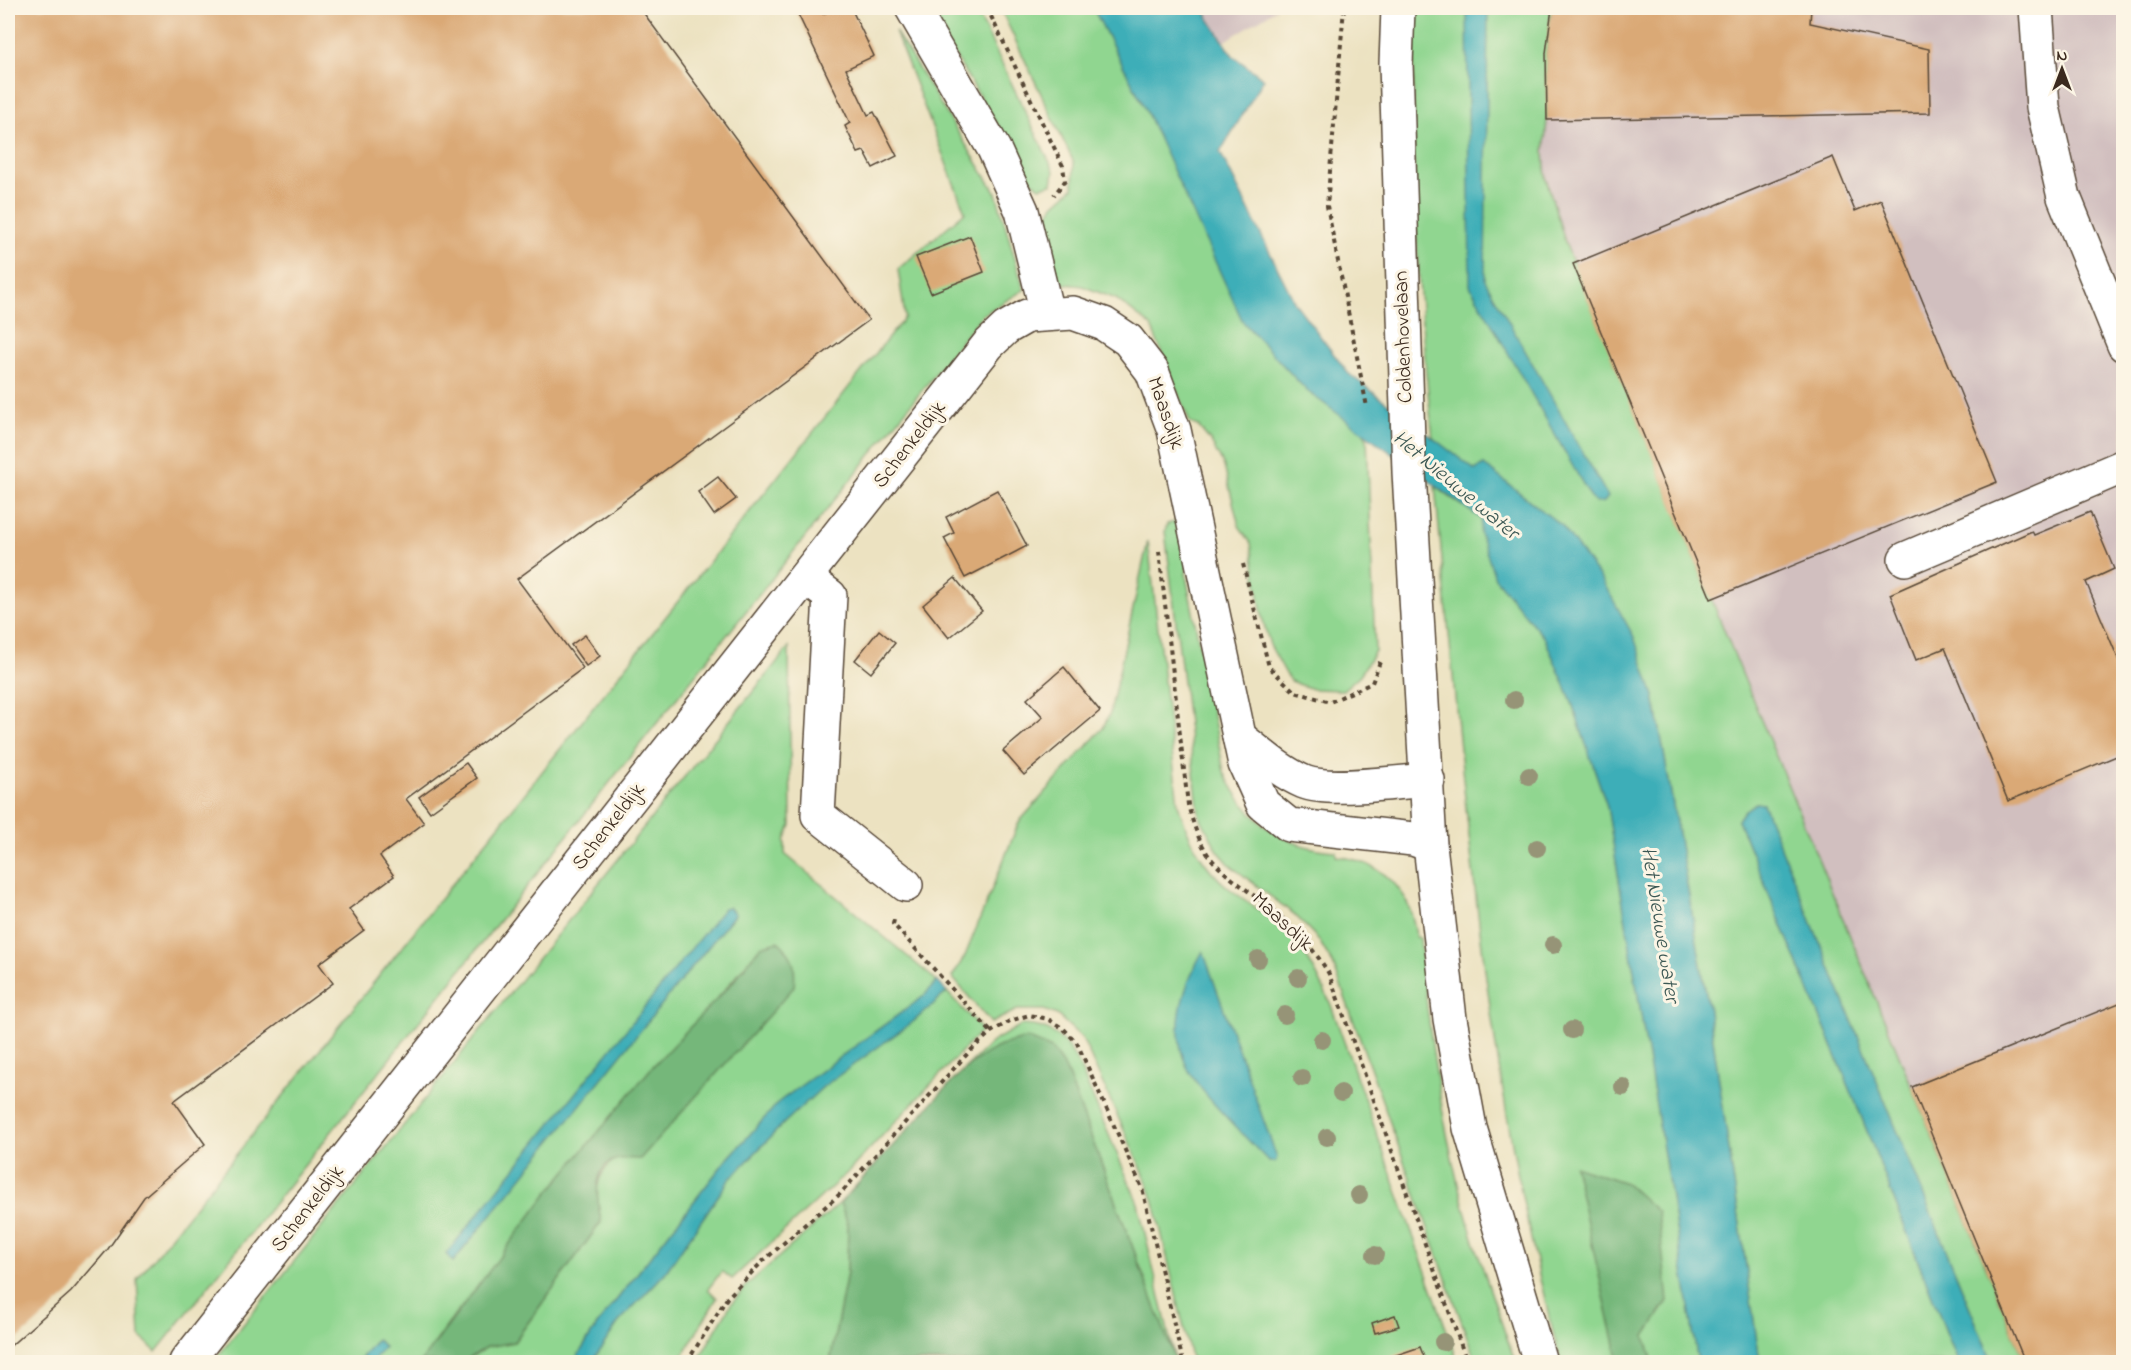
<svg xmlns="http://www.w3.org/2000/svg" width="2131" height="1370" viewBox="0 0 2131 1370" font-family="'Indie Flower',sans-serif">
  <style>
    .industrial { fill: #d1bfbf }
    .green { fill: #90d690; stroke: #668057; stroke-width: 1.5; fill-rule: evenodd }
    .forest { fill: #74b77a; stroke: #58704c; stroke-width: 1.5 }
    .water { fill: #3eaeb8; stroke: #3c6c6b; stroke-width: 1.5 }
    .building { fill: #daa976 }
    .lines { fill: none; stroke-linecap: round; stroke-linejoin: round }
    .minor-casing { stroke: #564636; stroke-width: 36 }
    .major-casing { stroke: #564636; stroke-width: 36 }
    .path { stroke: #564636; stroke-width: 4; stroke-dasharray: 4.5 4.5; stroke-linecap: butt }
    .minor { stroke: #fff; stroke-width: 33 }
    .major { stroke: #fff; stroke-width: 33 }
    .tree { fill: #969477 }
    .labels { text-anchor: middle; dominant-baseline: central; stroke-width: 6; stroke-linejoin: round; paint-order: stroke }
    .street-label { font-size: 21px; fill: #3b2a1e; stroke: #fcf5e5 }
    .water-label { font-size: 22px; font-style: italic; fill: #3c5854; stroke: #fcf5e5 }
  </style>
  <rect width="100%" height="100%" fill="#fcf5e5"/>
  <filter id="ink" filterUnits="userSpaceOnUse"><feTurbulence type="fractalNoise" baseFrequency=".0167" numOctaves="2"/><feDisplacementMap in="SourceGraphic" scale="12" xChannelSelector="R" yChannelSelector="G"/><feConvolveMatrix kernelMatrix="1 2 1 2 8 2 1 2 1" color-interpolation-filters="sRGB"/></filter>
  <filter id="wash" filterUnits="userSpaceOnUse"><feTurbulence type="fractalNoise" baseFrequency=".008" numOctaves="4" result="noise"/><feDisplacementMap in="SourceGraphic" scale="24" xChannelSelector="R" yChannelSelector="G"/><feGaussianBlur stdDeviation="1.35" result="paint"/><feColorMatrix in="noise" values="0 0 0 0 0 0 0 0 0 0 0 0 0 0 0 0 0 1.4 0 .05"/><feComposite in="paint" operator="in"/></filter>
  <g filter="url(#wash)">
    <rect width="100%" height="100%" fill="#ece2c1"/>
    <g class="industrial">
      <polygon points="1124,8 1278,8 1163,80"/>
      <polygon points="1493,8 2123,8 2123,1362 1983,1362 1485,290"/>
    </g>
    <g class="green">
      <polygon points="925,8 975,8 1054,171 1052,184 1040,187 1032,181"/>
      <polygon points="1000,8 1093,8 1141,100 1367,438 1375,651 1360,675 1343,690 1312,689 1290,681 1270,645 1262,617 1251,543 1239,526 1224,466 1211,442 1198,426 1190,423 1151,326 1116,299 1082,286 1058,283 1046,268 1038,230 1054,205 1073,188 1074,163"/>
      <path d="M1415 8H1552L1546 53 1547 120 1544 153 1546 178 1566 245 2025 1362H1992L1763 805 1756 803 1744 811 1738 820 1856 1103 1958 1362H1760L1708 1005 1654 696 1475 470 1433 440C1417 297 1410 151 1415 8Z"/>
      <polygon points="895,31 996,193 1024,290 982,315 156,1352 140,1336 137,1279 905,317 898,269 965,212"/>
      <path d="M1435 487 1482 519 1495 578 1545 639 1570 697 1607 806 1698 1362H1561C1483 1077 1464 780 1435 487Z"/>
      <path d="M1178 521 1188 557 1186 576 1224 772C1247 820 1282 848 1336 851V856C1383 862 1411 889 1416 937L1420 938C1428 1029 1440 1118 1464 1207 1478 1259 1498 1311 1515 1362H1476L1333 964 1318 939 1295 915 1231 866 1218 851 1199 815 1165 531 1167 524Z"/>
      <path d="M1148 541 1178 804C1188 838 1202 867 1230 889 1248 903 1269 915 1285 931 1307 951 1319 978 1331 1005L1458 1362H1192L1154 1202 1143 1172 1082 1038 1057 1015 1044 1010H1017L991 1023 952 977 965 956 1019 822 1103 728 1110 713Z"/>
      <path d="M789 647 791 825 785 841V854L937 981 924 996 780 1101 724 1163 597 1325 574 1362H463L487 1347 514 1342 601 1222C596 1195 592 1178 615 1159L761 946 454 1316 421 1362H372L384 1347 377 1339 358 1362H213ZM729 907 735 914 452 1261Z"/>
      <polygon points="947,992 982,1030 847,1173 732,1279 722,1271 708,1289 717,1298 679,1362 592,1362 618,1323 665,1273 729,1180 785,1122 824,1086 914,1021"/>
      <path d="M1021 1025C1051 1025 1066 1039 1079 1065L1138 1203 1174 1357 1066 1070C1035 1019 1002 1043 963 1070L992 1042Z"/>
      <polygon points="840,1203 848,1224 847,1273 830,1362 697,1362 731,1304 749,1283"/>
    </g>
    <g class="forest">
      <path d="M778 941C794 955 796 967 794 987L640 1159C633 1159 622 1157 615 1160 590 1169 598 1203 601 1222L514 1342 487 1347 463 1362H421L546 1195 653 1066 732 983 761 946Z"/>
      <path d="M1029 1039 1052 1049 1066 1070 1176 1362H830L847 1273 848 1224 840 1203C863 1178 886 1153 909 1128 942 1094 978 1042 1029 1039Z"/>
      <polygon points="1574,1166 1626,1183 1658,1212 1668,1301 1645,1336 1653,1362 1619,1362"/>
    </g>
    <g class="water">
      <polygon points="1093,8 1202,8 1233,56 1264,79 1220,152 1295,303 1348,373 1475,470 1484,465 1562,526 1603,582 1634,637 1654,696 1708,1005 1760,1362 1698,1362 1607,806 1570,697 1545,639 1495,578 1480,533 1481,519 1307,391 1243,322 1141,100"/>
      <polygon points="1467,8 1488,8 1485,280 1608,497 1604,502 1596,503 1591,498 1470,286"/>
      <polygon points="1756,803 1763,804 1992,1362 1958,1362 1856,1103 1738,820 1744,811"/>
      <polygon points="729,907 735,914 453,1262 446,1254 724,908"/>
      <path d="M1203 951 1277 1158 1275 1162H1269C1248 1139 1199 1093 1187 1067 1169 1029 1184 985 1203 951Z"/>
      <polygon points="937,981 947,992 914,1021 824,1086 785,1122 729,1180 665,1273 618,1323 592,1362 574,1362 597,1325 724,1163 780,1101 924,996"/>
      <polygon points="377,1339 384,1347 372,1362 358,1362"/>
    </g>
    <g id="blocks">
      <g class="building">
        <polygon points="8,8 640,8 869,320 517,579 583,668 406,799 424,823 380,856 394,876 349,909 364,930 319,964 333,983 174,1101 205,1144 144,1197 108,1249 71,1292 8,1348"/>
        <polygon points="795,8 820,8 823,14 836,8 851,8 874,56 846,69 868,115 874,112 897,156 873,168 864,151 858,153 845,126 850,123"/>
        <polygon points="1552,8 1811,8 1810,23 1929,49 1930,113 1547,120 1546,53"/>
        <polygon points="1833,157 1855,211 1881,200 1997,482 1711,599 1573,264"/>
        <polygon points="970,236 984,272 931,293 916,257"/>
        <polygon points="718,477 736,499 714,515 698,492"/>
        <polygon points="997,490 1027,546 965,578 944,538 954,533 946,517"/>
        <polygon points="2090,512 2114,569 2086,582 2124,673 2124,753 2008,801 1945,648 1916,660 1890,594 2032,531 2034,535"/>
        <polygon points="955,578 982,611 949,638 923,605"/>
        <polygon points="879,630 895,643 871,673 855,660"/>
        <polygon points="585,635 600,656 586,666 571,645"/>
        <polygon points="1064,667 1100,711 1024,775 1003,751 1043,717 1027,699"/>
        <polygon points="466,763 477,778 430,812 419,797"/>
        <polygon points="2124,1001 2124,1362 2025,1362 1912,1087"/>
        <polygon points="1395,1315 1399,1326 1375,1333 1372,1323"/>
        <polygon points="1420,1347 1426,1362 1376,1362"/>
      </g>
    </g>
  </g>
  <g filter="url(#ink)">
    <use href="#blocks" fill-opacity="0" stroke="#564636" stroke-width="1.5"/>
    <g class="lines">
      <defs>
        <g id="minor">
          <polyline points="912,8 994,149 1022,211 1047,313"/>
          <polyline points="2036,8 2043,107 2064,197 2124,345"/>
          <polyline points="1905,559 2124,466"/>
          <polyline points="806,578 830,596 818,815 906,885"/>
          <path d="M1239 737C1260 753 1280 772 1304 782 1328 792 1399 782 1428 780"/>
          <polyline points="186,1362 988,345 1006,328 1027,316 1073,313 1104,324 1128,340 1152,371 1174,430 1245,764 1263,804 1289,825 1413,839 1430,845"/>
        </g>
        <polyline id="major" points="1398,8 1396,64 1409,472 1430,845 1450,1019 1470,1128 1540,1362"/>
      </defs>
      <use href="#minor" class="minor-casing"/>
      <use href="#major" class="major-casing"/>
      <g class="path">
        <polyline points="987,8 1063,166 1065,181 1054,195"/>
        <polyline points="1344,8 1327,206 1367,407"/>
        <path d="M1159 551 1188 805C1193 823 1198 840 1209 856 1222 873 1241 885 1257 898 1287 920 1310 942 1329 974L1467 1362"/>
        <polyline points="1243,564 1269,667 1295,692 1330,702 1372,683 1381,659"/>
        <polyline points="894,920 893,924 991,1032"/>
        <polyline points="687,1362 727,1298 762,1262 840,1194 969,1052 991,1032 1010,1021 1029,1015 1048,1019 1064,1029 1077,1043 1142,1188 1183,1362"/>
      </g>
      <use href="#minor" class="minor"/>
      <use href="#major" class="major"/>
    </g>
    <g class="tree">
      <circle cx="1514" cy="700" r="9"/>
      <circle cx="1529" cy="776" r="9"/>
      <circle cx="1537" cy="848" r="9"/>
      <circle cx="1553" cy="945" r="9"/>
      <circle cx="1258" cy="959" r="9"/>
      <circle cx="1298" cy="978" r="9"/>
      <circle cx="1285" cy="1015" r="9"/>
      <circle cx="1572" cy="1030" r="9"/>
      <circle cx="1322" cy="1040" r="9"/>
      <circle cx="1302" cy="1078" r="9"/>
      <circle cx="1623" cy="1087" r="9"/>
      <circle cx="1341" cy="1093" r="9"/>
      <circle cx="1327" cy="1137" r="9"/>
      <circle cx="1359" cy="1195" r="9"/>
      <circle cx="1375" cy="1255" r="9"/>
      <circle cx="1443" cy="1342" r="9"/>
    </g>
  </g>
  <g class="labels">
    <g class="street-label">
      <text transform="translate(1404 337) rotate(-92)">Coldenhovelaan</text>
      <text transform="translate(1165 413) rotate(71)">Maasdijk</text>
      <text transform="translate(910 445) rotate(-52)">Schenkeldijk</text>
      <text transform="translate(609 827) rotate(-52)">Schenkeldijk</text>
      <text transform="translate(1282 922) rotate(43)">Maasdijk</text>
      <text transform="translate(308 1209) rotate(-52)">Schenkeldijk</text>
    </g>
    <g class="water-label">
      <text transform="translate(1455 486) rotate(40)">Het Nieuwe water</text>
      <text transform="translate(1659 925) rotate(81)">Het Nieuwe water</text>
    </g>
  </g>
  <rect width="2131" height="1370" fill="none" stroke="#fcf5e5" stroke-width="30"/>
  <g transform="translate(2062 69)" stroke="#fcf5e5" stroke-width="4.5" paint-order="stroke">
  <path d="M0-4.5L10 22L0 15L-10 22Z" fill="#3b2a1e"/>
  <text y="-9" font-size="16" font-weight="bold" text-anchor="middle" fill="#3b2a1e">N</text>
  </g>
</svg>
